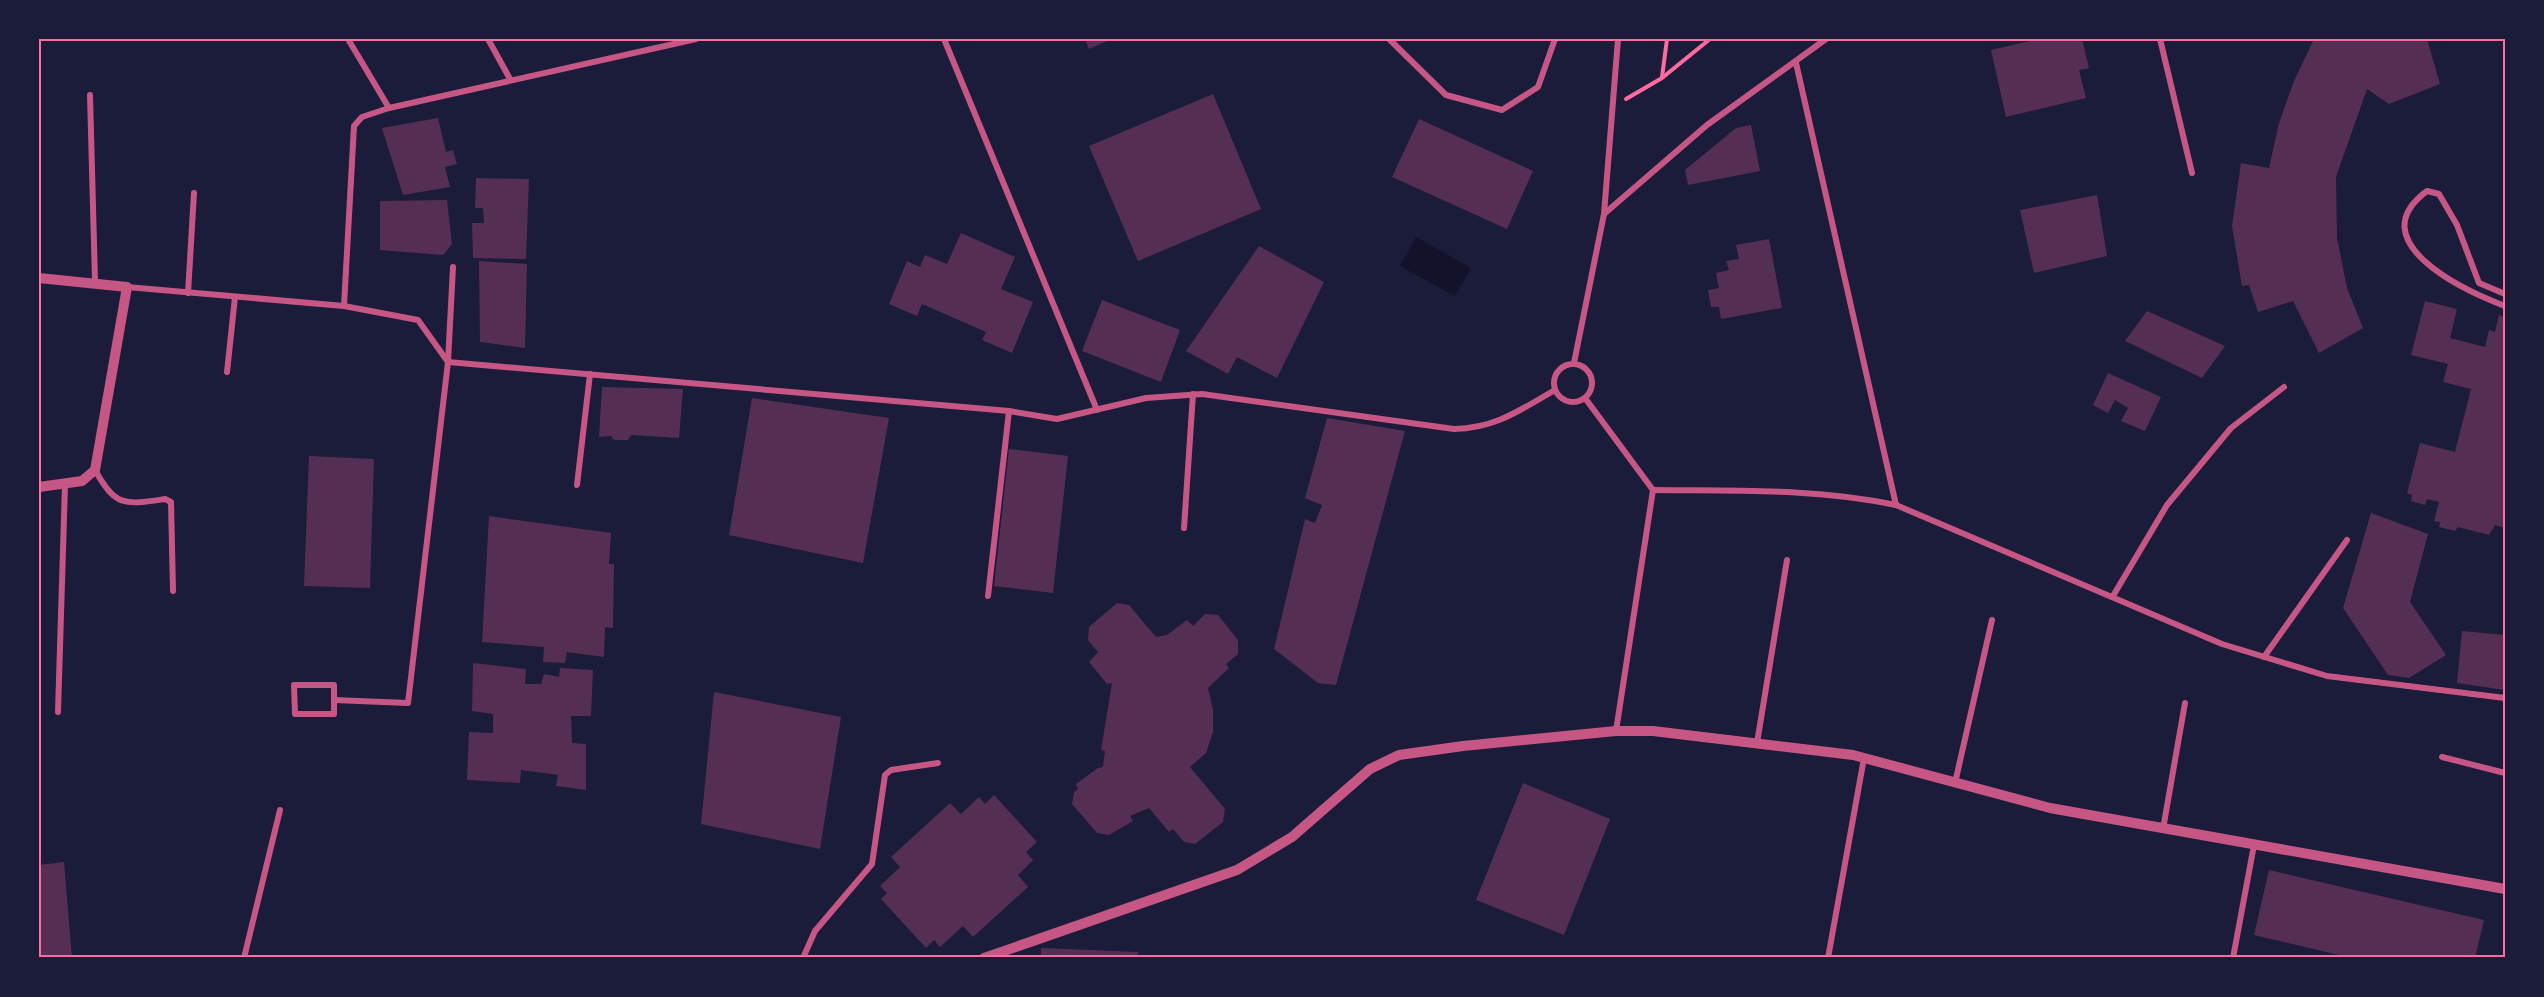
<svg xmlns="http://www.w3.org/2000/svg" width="2544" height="997" viewBox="0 0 2544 997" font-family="'PT Sans Narrow',sans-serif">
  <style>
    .water { fill: #12122b }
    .building { fill: #542f53 }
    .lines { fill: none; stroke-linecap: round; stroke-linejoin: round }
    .path { stroke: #ff6b9d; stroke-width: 4 }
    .minor { stroke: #c65784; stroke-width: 6 }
    .tertiary { stroke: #c65784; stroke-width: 10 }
    .neatline { fill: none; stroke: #ff6b9d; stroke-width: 2 }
  </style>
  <rect width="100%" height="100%" fill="#1b1b3a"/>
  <polygon class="water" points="1416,237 1471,268 1455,296 1400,266"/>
  <g class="building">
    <polygon points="1085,39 1112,39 1089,49"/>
    <polygon points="2038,39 2082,39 2089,68 2079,70 2086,98 2006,117 1991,50"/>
    <polygon points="2314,39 2427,39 2440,84 2389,104 2367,89 2336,177 2337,238 2347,288 2363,328 2319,353 2293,301 2258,312 2249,285 2242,286 2232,226 2241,163 2269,168 2279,123 2294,81"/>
    <polygon points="1213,94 1261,209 1138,261 1089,146"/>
    <polygon points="438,118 446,152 453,150 457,164 445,167 450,187 403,195 382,128"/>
    <polygon points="1419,119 1533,171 1507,229 1392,177"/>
    <polygon points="1751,125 1760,171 1688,185 1685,170 1736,128"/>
    <polygon points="476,178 529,179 526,259 473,258 472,223 484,223 483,208 475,208"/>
    <polygon points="2097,195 2107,256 2034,273 2020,210"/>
    <polygon points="447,200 452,244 443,255 380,250 380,201"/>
    <polygon points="961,233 1015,257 1001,289 1033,302 1012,353 982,340 986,332 922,304 917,316 889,304 907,261 920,267 925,255 947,264"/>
    <polygon points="1769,239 1782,308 1721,319 1719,307 1711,307 1708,290 1719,288 1716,273 1729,270 1726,261 1739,259 1736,245"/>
    <polygon points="1259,246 1324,282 1277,378 1237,357 1228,374 1186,351"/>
    <polygon points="479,261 527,264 525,348 480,342"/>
    <polygon points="1102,300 1180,330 1161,382 1082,351"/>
    <polygon points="2425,301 2457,309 2450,338 2485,347 2489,330 2495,332 2499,315 2505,317 2505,528 2495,525 2489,535 2458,527 2455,531 2439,527 2440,522 2434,521 2439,502 2427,499 2425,505 2411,501 2412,495 2407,493 2420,443 2455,452 2471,389 2443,382 2448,364 2411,355"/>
    <polygon points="2147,311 2225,346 2202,378 2125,341"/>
    <polygon points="2108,373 2161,397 2145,431 2121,421 2128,408 2115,400 2108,413 2093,405"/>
    <polygon points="602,387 683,389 679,438 631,435 628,440 614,440 611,436 599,437"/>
    <polygon points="752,398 889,418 863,563 729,535"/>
    <polygon points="1327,418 1405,431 1336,685 1318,683 1274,649 1305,519 1315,523 1322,505 1305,498"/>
    <polygon points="1009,449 1068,456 1053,593 994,586"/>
    <polygon points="309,456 374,459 370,588 304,586"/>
    <polygon points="2371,513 2428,534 2410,602 2446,655 2409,678 2388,675 2343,608"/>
    <polygon points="489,516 611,533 609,564 614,564 613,628 605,627 604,657 567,652 565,663 543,662 544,647 482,642"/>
    <polygon points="1117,603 1129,605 1156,637 1167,635 1187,620 1193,626 1205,614 1218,615 1238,640 1238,654 1226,664 1229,668 1208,688 1213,710 1213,732 1206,753 1190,767 1225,809 1223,822 1195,844 1184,842 1173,829 1169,832 1149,808 1130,816 1133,821 1109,835 1097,833 1072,804 1074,792 1078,789 1076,784 1098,768 1103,767 1105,751 1101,750 1112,683 1107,684 1089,662 1098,652 1088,640 1089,627"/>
    <polygon points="2462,631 2505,635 2505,690 2457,683"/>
    <polygon points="473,663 526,669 525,684 541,684 544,674 559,677 560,668 593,670 591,716 571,716 572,743 586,744 586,790 556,786 558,775 521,770 520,783 467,780 469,732 493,733 493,714 472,711"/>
    <polygon points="714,692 841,717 820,849 701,824"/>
    <polygon points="1523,783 1610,819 1564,935 1476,900"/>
    <polygon points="994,795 1037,842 1026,852 1033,860 1018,875 1028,887 973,937 963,926 940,947 934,940 926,948 881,899 887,893 880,886 900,867 891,857 950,803 961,814 979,797 985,804"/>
    <polygon points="64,862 72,958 39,958 39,865"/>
    <polygon points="2269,870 2484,920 2475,958 2352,958 2254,935"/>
    <polygon points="1041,948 1138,952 1138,958 1041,958"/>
  </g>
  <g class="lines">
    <g class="path">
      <polyline points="1662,77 1667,39"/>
      <polyline points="1626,99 1662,78 1710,39"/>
    </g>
    <g class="minor">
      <polyline points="348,39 389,108"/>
      <polyline points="488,39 510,79"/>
      <polyline points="944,39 1097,410"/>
      <polyline points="1389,39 1446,95 1502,110 1538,87 1555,39"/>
      <polyline points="2160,39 2192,173"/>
      <polyline points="1796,63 1896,505"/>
      <polyline points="90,95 95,281"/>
      <polyline points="1604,214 1618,39"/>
      <path d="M127 287 344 306 418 320 448 362 1009 411 1057 419 1146 398 1202 394 1454 429C1496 428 1520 410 1555 390"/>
      <polyline points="188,293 194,193"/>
      <path d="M2505 294 2479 283 2457 225 2439 194 2427 191C2359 241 2463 290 2505 306"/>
      <polyline points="344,306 354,126 362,117 389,108 696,39"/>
      <polyline points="1574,363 1604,214 1707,125 1826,39"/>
      <circle cx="1573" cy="383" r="19"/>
      <polyline points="227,372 235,297"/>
      <polyline points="1585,398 1653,490"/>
      <path d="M95 470C116 507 124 505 165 499L171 502 173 591"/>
      <polyline points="577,485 590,374"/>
      <path d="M1653 490C1734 491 1816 488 1896 505L2222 644 2327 676 2505 698"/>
      <polyline points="1184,528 1193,394"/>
      <polyline points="988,596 1009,411"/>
      <polyline points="2113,596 2167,505 2231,428 2284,387"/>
      <polyline points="2264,657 2347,540"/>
      <polygon points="294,685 334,685 334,714 295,714"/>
      <polyline points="334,700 408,703 448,362 453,267"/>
      <polyline points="58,712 65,485"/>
      <polyline points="1616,731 1653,490"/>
      <polyline points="1757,743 1787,560"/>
      <polyline points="2442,757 2505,773"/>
      <polyline points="1955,783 1992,620"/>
      <polyline points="2163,829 2185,703"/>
      <polyline points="244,958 280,810"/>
      <polyline points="803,958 815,931 872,864 885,775 891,770 938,763"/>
      <polyline points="1828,958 1864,758"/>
      <polyline points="2233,958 2254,845"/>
    </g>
    <g class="tertiary">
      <polyline points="39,278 127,287 95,470 82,481 39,487"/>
      <polyline points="984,958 1237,870 1292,837 1370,769 1399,755 1463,746 1616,731 1653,731 1853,755 2050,808 2505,889"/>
    </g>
  </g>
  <rect width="2544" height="997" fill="none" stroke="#1b1b3a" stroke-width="81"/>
  <rect x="40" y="40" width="2464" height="916" class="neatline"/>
</svg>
